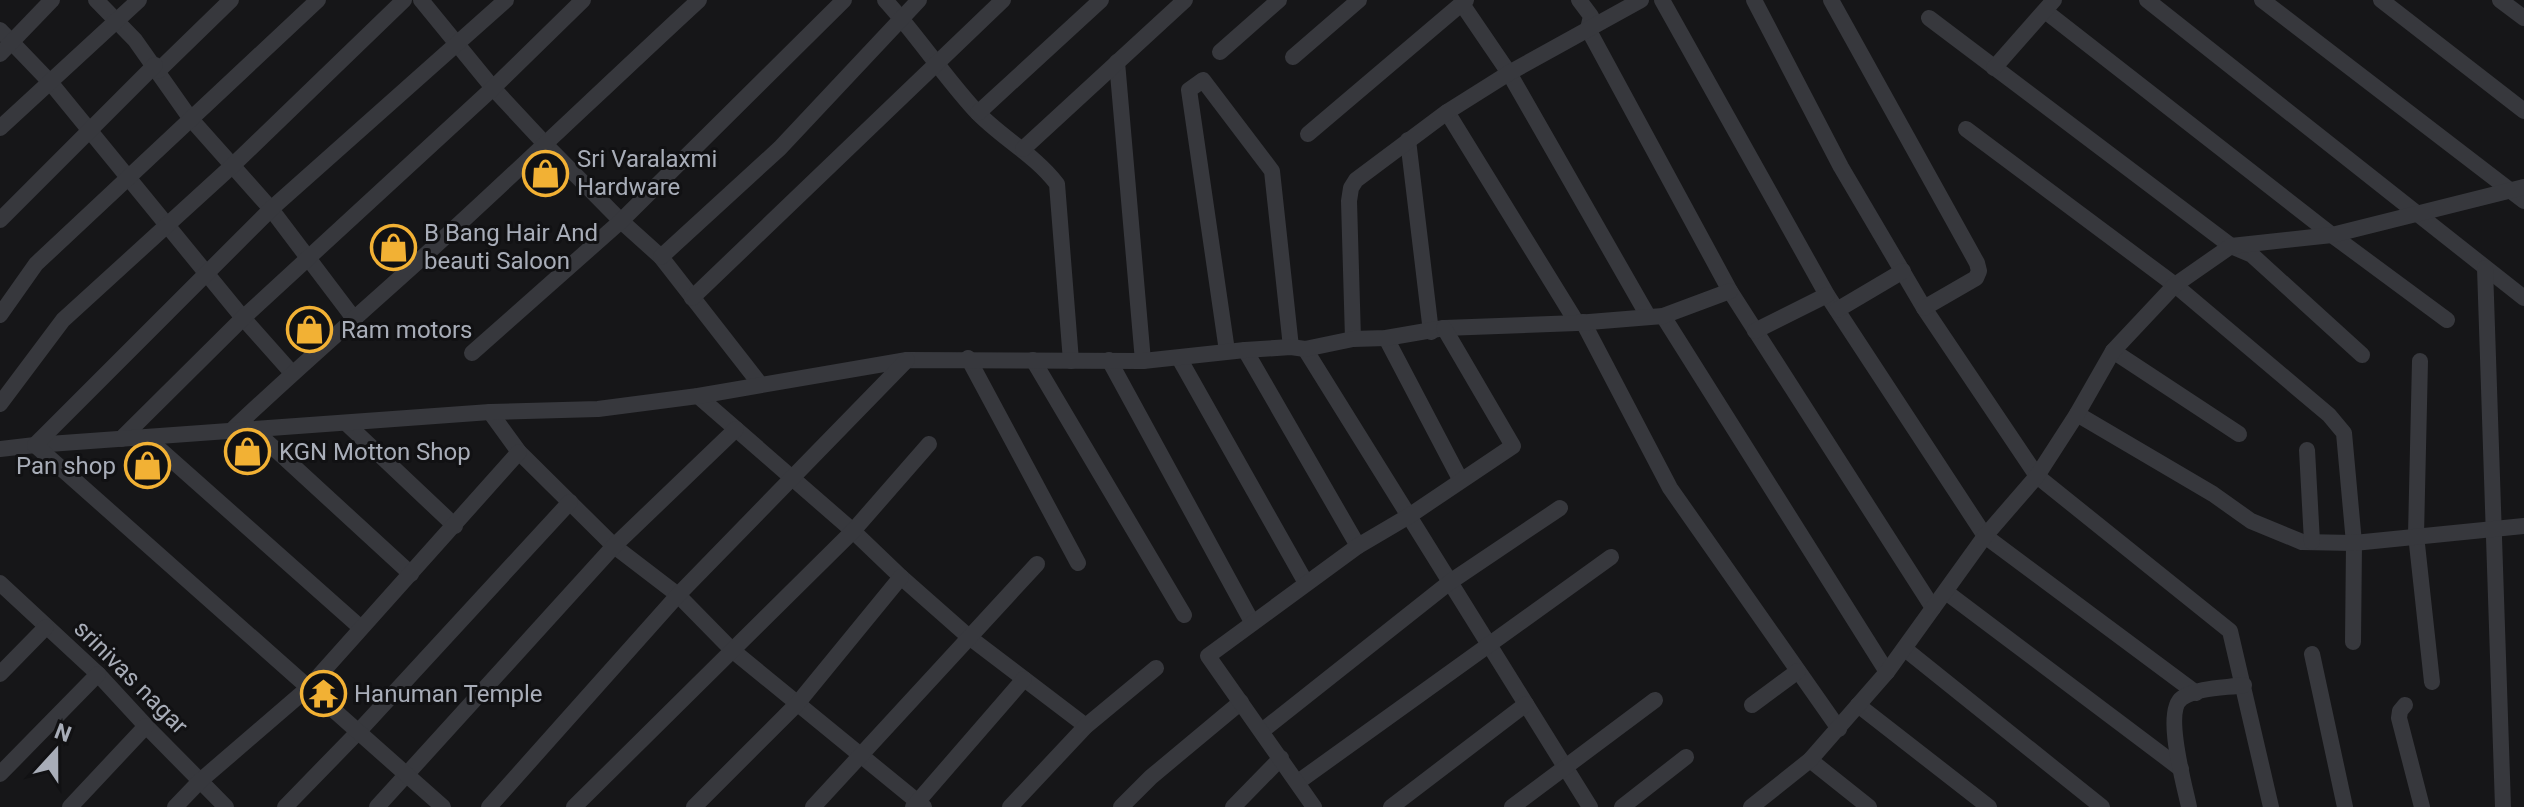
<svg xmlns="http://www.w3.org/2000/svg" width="2524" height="807" viewBox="0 0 2524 807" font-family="Roboto,sans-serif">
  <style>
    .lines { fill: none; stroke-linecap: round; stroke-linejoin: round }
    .minor { stroke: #37383d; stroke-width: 16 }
    .labels { text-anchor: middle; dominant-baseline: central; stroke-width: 6; stroke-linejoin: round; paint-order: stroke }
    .poi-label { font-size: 24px; fill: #a8adb8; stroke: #111113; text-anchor: start }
    .street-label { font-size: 24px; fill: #a8adb8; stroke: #111113 }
  </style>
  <rect width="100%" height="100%" fill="#161618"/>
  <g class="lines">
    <g class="minor">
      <polyline points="96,0 135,40 190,118 271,209 355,320"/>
      <polyline points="421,0 493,88 546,145 621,221 661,257 760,384"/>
      <path d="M885 0C917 35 943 75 975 110 1000 137 1034 154 1057 184L1071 361"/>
      <polyline points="1579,0 1591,16 1588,29 1730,291 1933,608"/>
      <polyline points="1662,0 1827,295 1985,536 2196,693"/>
      <polyline points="1754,0 1841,167 1924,308 2037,476 2230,631 2271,807"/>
      <polyline points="1831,0 1977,263 1979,271 1976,278 1924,308"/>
      <polyline points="2147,0 2524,298"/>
      <polyline points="2262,0 2524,201"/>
      <polyline points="2381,0 2524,111"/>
      <polyline points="2500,0 2524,18"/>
      <polyline points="1462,4 1509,73 1648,316"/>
      <polyline points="2045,11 2332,235 2447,320"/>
      <polyline points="1929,18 2231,246 2252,255 2362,355"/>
      <polyline points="0,30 50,82 243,318 292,373"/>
      <polyline points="1220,52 1279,0"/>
      <polyline points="0,54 52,0"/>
      <polyline points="1293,57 1359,0"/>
      <polyline points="1117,62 1143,361"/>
      <polyline points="1994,68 2054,0"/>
      <polyline points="158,71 231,0"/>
      <polyline points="1447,112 1577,323"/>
      <polyline points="978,113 1101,0"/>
      <polyline points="0,128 139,0"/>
      <polyline points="1966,129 2175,285 2329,415 2344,433 2354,543 2353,642"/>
      <polyline points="1308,134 1466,0"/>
      <polyline points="1408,140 1431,332"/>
      <polyline points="1023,149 1185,0"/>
      <polyline points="0,220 155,65"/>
      <polyline points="661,257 780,148 919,0"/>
      <polyline points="2485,268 2503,807"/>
      <polyline points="692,298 1003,0"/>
      <polyline points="1837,310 1903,271"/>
      <polyline points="0,315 36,264 318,0"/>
      <polyline points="1663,316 1887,672"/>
      <polyline points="1583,322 1670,488 1839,729"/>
      <polyline points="1755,331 1827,295"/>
      <polyline points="1386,338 1460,479"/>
      <polyline points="1353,339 1349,201 1351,188 1356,180 1447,112 1509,73 1641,0"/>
      <polyline points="1305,349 1590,807"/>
      <polyline points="1245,350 1358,546"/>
      <polyline points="1227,351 1189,90 1203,80 1272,171 1291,347"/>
      <polyline points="2113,351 2239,434"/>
      <polyline points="472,353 621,221 844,0"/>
      <polyline points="968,358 1078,563"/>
      <polyline points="1179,358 1306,583"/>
      <polyline points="1033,360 1184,615"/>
      <polyline points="1109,360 1252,622"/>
      <polyline points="2420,361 2416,535 2432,682"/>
      <polyline points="698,396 853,531 901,577 969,637 1086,726"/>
      <polyline points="0,404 63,320 232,166 404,0"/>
      <polyline points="490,412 519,452 614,546 678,595 732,650 924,807"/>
      <polyline points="2077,414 2213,494 2251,521 2302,542 2354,543 2524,526"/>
      <polyline points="347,424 455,526"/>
      <polyline points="253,429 411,574"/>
      <path d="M231 431C297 368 366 309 433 248 523 166 610 82 699 0"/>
      <polyline points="147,438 361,628"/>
      <polyline points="121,439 243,318 493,88 583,0"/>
      <polyline points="0,449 35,445 490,412 598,409 698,396 907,360 1143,361 1245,350 1291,347 1305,349 1353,339 1386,338 1444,328 1577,323 1663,316 1730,291"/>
      <polyline points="2307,450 2312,542"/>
      <polyline points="0,583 98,674 146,726 226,807"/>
      <polyline points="1946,592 2181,769"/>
      <polyline points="1905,649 2102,807"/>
      <polyline points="2312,654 2345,807"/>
      <polyline points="0,674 46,627"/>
      <polyline points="1752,705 1798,671"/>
      <polyline points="1858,705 1989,807"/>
      <polyline points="2405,705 2400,711 2399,718 2422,807"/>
      <polyline points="1262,731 1450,582 1560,508"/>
      <polyline points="1810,760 1869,807"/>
      <polyline points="0,774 98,674"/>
      <polyline points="1298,782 1611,557"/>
      <polyline points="70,807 146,726"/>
      <polyline points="175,807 200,781 308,688 519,452"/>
      <polyline points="285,807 359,731 570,502"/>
      <polyline points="377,807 614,546 736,429"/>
      <polyline points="443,807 35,445 271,209 506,0"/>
      <polyline points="489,807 678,595 907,360"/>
      <polyline points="574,807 853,531 929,444"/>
      <polyline points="694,807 797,704 901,577"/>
      <polyline points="813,807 1037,564"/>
      <polyline points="913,807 1024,679"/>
      <polyline points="1010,807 1086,726 1156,668"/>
      <polyline points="1121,807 1151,777 1241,702"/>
      <polyline points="1233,807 1281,758"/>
      <polyline points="1314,807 1208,656 1358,546 1409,516 1513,446 1444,328"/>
      <polyline points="1391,807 1526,704"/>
      <polyline points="1512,807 1655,700"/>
      <polyline points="1622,807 1686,757"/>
      <polyline points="1751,807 1810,760 1887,672 1985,536 2037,476 2077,414 2113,351 2175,285 2231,246 2332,235 2524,187"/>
      <path d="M2189 807C2185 787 2163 711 2182 698 2198 687 2226 688 2244 685"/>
    </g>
  </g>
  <defs>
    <symbol id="shop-ring" viewBox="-11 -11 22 22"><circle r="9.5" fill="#111113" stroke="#f2b134" stroke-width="1.5"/><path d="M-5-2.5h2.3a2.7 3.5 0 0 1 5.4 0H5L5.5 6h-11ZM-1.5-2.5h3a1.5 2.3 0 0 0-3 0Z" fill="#f2b134"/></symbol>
    <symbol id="temple-ring" viewBox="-11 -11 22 22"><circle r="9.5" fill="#111113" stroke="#f2b134" stroke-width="1.5"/><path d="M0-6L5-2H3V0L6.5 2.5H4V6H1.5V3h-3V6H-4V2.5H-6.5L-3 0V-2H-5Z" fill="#f2b134"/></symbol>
  </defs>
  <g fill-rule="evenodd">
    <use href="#shop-ring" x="520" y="148" width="51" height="51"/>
    <use href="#shop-ring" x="368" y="222" width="51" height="51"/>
    <use href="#shop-ring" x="284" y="304" width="51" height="51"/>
    <use href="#shop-ring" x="222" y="426" width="51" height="51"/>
    <use href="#shop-ring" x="122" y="440" width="51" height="51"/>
    <use href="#temple-ring" x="298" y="668" width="51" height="51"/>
  </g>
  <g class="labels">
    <g class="poi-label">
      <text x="577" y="159">Sri Varalaxmi<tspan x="577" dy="28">Hardware</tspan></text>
      <text x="424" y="233">B Bang Hair And<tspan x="424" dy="28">beauti Saloon</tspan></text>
      <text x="341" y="330">Ram motors</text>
      <text x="279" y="452">KGN Motton Shop</text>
      <text x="116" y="466" text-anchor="end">Pan shop</text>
      <text x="354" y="694">Hanuman Temple</text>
    </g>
    <g class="street-label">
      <text transform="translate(131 677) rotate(45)">srinivas nagar</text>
    </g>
  </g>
  <g transform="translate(56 751) rotate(21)" stroke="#111113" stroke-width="6" paint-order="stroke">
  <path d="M0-6L14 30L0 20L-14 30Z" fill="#a8adb8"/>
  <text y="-12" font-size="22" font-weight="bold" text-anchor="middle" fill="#a8adb8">N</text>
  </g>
</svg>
